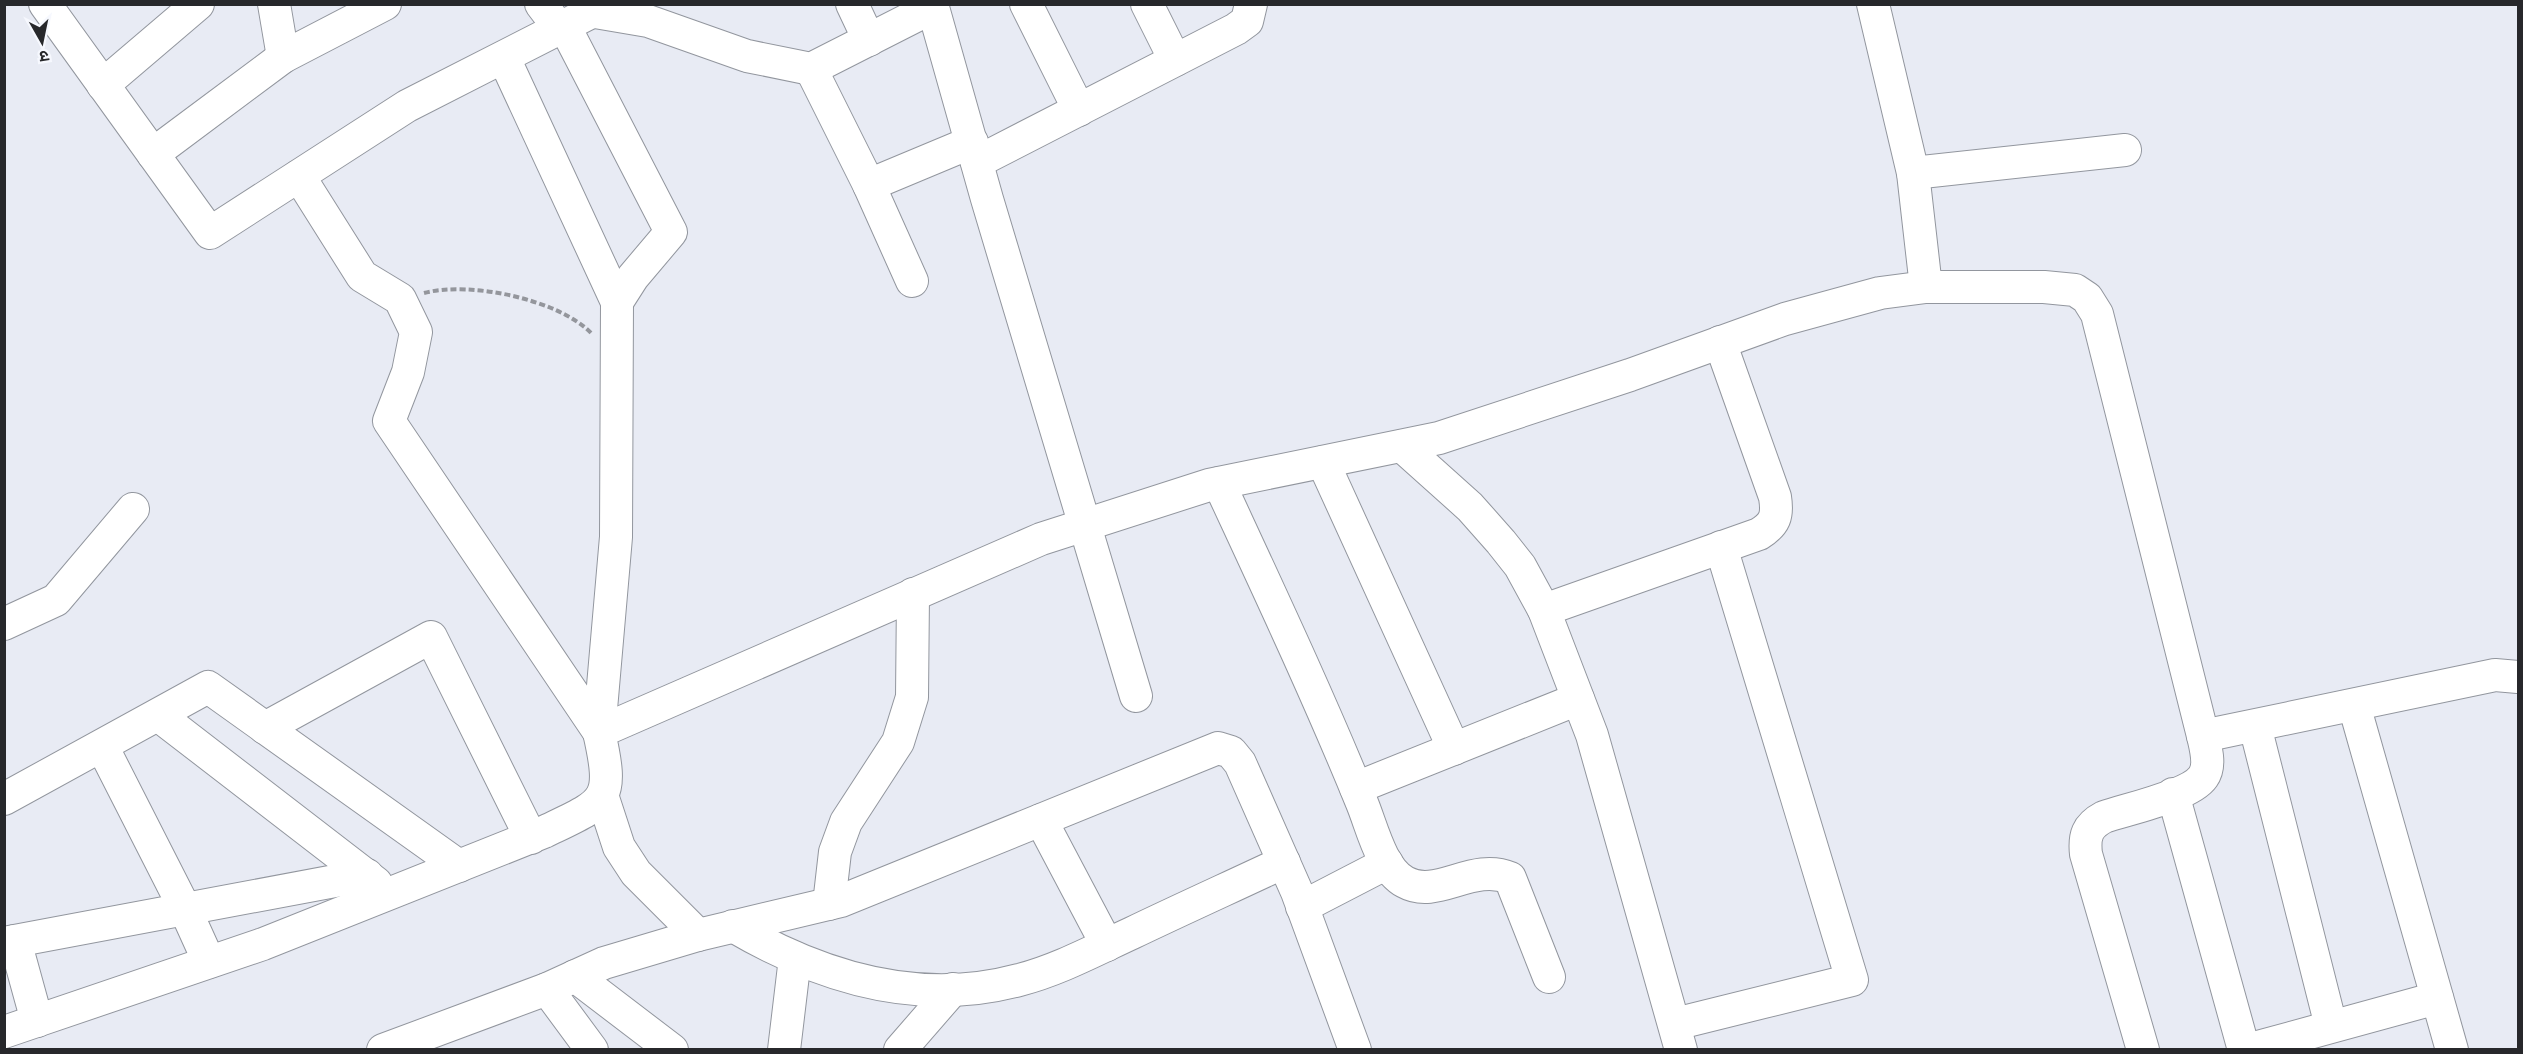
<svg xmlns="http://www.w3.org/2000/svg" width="2523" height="1054" viewBox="0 0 2523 1054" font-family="'Work Sans','Noto Sans Devanagari',sans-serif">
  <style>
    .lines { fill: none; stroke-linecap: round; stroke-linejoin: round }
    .minor-casing { stroke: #92969e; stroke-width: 34 }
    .path { stroke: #94969c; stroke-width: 4; stroke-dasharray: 6 3; stroke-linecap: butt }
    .minor { stroke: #fff; stroke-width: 32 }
  </style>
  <rect width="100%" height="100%" fill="#e8ebf4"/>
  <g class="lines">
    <defs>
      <g id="minor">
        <polyline points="45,4 210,233 407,106 607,4"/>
        <polyline points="274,4 283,57"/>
        <polyline points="541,4 560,29"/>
        <polyline points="852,4 869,40"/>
        <polyline points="932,4 987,199 1136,696"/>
        <polyline points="1026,4 1079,110"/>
        <polyline points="1147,4 1175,60"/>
        <polyline points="1873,4 1913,173 1926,287"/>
        <polyline points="595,12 648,21 747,56 811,69 933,7"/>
        <polyline points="565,27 671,232 633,277 617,302 616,537 599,732"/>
        <polyline points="504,58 617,302"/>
        <polyline points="811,69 869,185 912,281"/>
        <polyline points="103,85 198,4"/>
        <polyline points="153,154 283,57 385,4"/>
        <polyline points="977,162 1236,29 1247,21 1251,4"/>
        <polyline points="1913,173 2125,150"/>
        <polyline points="299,176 362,276 400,299 416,332 408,372 389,421 599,732"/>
        <polyline points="869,185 972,142"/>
        <polyline points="1402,446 1470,507 1501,542 1520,566 1544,610 1592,735 1681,1050"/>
        <polyline points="1323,462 1454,749"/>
        <path d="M1219 483C1268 589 1318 695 1362 803 1372 827 1381 869 1405 882 1437 900 1472 862 1510 878L1549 977"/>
        <path d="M1544 610 1759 534C1775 524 1778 516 1775 497L1720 342"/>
        <polyline points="4,624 56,600 133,509"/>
        <polyline points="2354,705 2452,1050"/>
        <polyline points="158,715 376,883"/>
        <polyline points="2255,726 2331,1026"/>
        <polyline points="265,728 431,637 531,838"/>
        <polyline points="2203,736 2495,675 2518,677"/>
        <polyline points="102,746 185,909 209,962"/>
        <polyline points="1356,788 1578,699"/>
        <polyline points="2173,794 2244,1050"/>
        <polyline points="603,798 619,847 636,873 698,935"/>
        <polyline points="4,799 208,687 459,866"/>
        <polyline points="1041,820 1107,945"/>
        <polyline points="829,904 835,852 846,822 898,742 912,697 913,594"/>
        <polyline points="1302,907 1387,863"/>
        <path d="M733 926C820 977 919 1007 1019 980 1058 970 1095 950 1132 933 1182 909 1233 886 1284 862"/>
        <polyline points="15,941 37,1021"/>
        <polyline points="4,943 367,875"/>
        <polyline points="575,976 672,1050"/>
        <polyline points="547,989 592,1050"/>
        <polyline points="1675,1024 1852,980 1721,547"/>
        <path d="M4 1032 263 944 544 832C606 802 615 803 599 732L1041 539 1209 485 1439 438 1630 375 1785 319 1880 293 1926 287H2044L2075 290 2087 298 2097 314 2203 736C2206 749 2211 766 2203 777 2190 796 2127 809 2104 817 2087 826 2084 836 2086 854L2143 1050"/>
        <polyline points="383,1050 547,989 604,963 698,935 841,901 1218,748 1231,752 1240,763 1297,892 1355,1050"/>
        <polyline points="784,1050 795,958"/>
        <polyline points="900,1050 953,989"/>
        <polyline points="2247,1050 2437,998"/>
      </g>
    </defs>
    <use href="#minor" class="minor-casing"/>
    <path class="path" d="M424 293C469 281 559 299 592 334"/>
    <use href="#minor" class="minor"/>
  </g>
  <rect width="2523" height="1054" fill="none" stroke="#27282b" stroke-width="12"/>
  <g transform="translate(42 42) rotate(171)" stroke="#f6f8fe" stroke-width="4.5" paint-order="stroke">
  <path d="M0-4.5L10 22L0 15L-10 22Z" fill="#27282b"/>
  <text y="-9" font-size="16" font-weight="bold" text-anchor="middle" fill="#27282b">उ</text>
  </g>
</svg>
